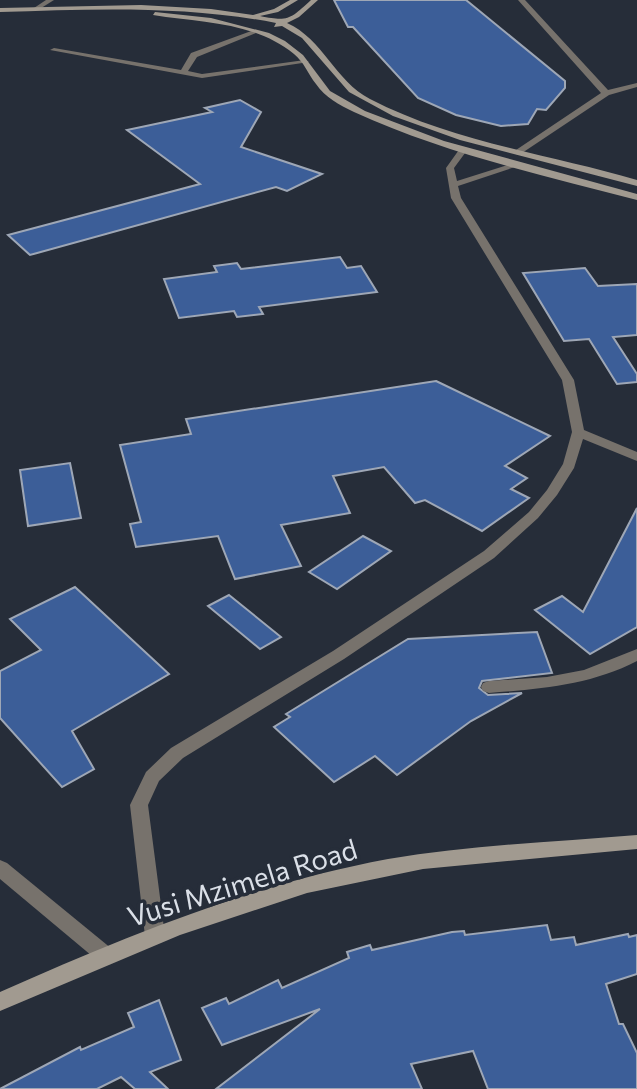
<svg xmlns="http://www.w3.org/2000/svg" width="637" height="1089" viewBox="0 0 637 1089" font-family="Commissioner,sans-serif">
  <style>
    .building { fill: #3c5e98; stroke: #9ea7b6; stroke-width: 2 }
    .lines { fill: none; stroke-linecap: round; stroke-linejoin: round }
    .street { fill: #77726c; fill-rule: evenodd }
    .secondary { fill: #a19a90; fill-rule: evenodd }
    .labels { text-anchor: middle; dominant-baseline: central; stroke-width: 7; stroke-linejoin: round; paint-order: stroke }
    .near-street-label { font-size: 28px; fill: #dadfe7; stroke: #262d39 }
  </style>
  <rect width="100%" height="100%" fill="#262d39"/>
  <g class="building">
    <polygon points="334,0 466,0 565,81 565,88 546,110 537,109 528,124 501,126 456,115 418,98 353,27 348,27"/>
    <polygon points="240,100 261,112 241,147 322,174 287,191 276,187 30,255 8,235 200,184 127,130 212,112 205,108"/>
    <polygon points="340,257 347,268 361,266 377,292 259,307 263,314 237,317 234,311 179,318 164,279 217,272 214,266 237,263 241,269"/>
    <polygon points="585,268 598,286 637,284 637,335 613,337 637,374 637,382 617,384 589,339 564,341 523,273"/>
    <polygon points="436,381 550,436 505,466 527,478 511,489 529,498 482,531 425,500 415,503 384,467 333,476 350,513 281,525 301,566 235,579 218,536 136,547 130,524 141,522 120,445 191,434 186,419"/>
    <polygon points="70,463 81,518 28,526 20,470"/>
    <polygon points="637,508 637,627 590,654 535,610 562,596 583,612"/>
    <polygon points="363,536 391,551 337,589 309,572"/>
    <polygon points="75,587 169,674 72,731 94,769 62,787 0,718 0,671 41,650 10,619"/>
    <polygon points="229,595 281,637 260,649 208,606"/>
    <polygon points="537,632 552,673 482,681 479,688 488,695 522,693 471,721 397,775 375,756 334,782 274,727 290,717 286,714 408,639"/>
    <polygon points="547,925 551,940 574,937 576,945 628,934 629,937 637,935 637,974 606,984 619,1024 623,1024 637,1053 637,1089 488,1089 473,1051 411,1064 422,1089 216,1089 320,1009 222,1045 202,1008 226,998 229,1004 278,980 282,988 349,958 347,952 370,945 372,950 452,932 464,931 465,935"/>
    <polygon points="159,1000 181,1060 150,1072 168,1089 135,1089 121,1077 97,1089 0,1089 80,1047 81,1050 134,1027 128,1013"/>
  </g>
  <g class="lines">
    <g class="street">
      <polygon points="46,0 54,0 38,10 34,10 34,8"/>
      <polygon points="518,0 525,0 608,90 637,83 637,87 609,95 519,155 516,154 516,150 601,93"/>
      <polygon points="254,30 256,33 197,57 188,71 202,74 305,60 309,62 202,78 50,50 54,48 181,70 191,53"/>
      <polygon points="461,147 468,149 454,168 457,181 517,162 524,164 458,186 461,198 574,380 584,430 637,452 637,461 583,439 574,468 557,495 538,518 494,558 344,659 183,758 159,781 148,805 165,936 162,942 155,944 148,942 145,936 130,805 146,772 171,748 333,651 484,551 529,512 547,490 563,464 572,432 562,380 451,198 446,168"/>
      <path d="M637 649V661C591 685 540 689 489 693L483 691 481 687 483 683 489 681 547 677 584 670Z"/>
      <polygon points="0,860 7,863 112,949 115,955 112,961 105,964 98,961 0,879"/>
    </g>
    <g class="secondary">
      <path d="M290 0H298L278 12 260 16C289 22 290 19 311 0H318L299 17 287 23C323 39 335 81 370 99 453 142 548 154 637 180V186L460 140 393 116 349 92 302 38 282 26 274 27 276 23C184 5 93 9 0 12V8L141 5 211 9 253 15 274 9Z"/>
      <path d="M155 12 211 18 269 33 285 41 303 55 330 91 365 111 444 141 637 194V200C542 175 443 153 354 112 339 105 325 97 316 84 308 74 304 62 294 54 253 21 201 23 153 15Z"/>
      <path d="M637 835V849L423 869 307 893 180 935 0 1011V992C125 937 253 884 388 859 470 845 554 842 637 835Z"/>
    </g>
  </g>
  <g class="labels">
    <g class="near-street-label">
      <text transform="translate(242 882) rotate(-17)">Vusi Mzimela Road</text>
    </g>
  </g>
</svg>
